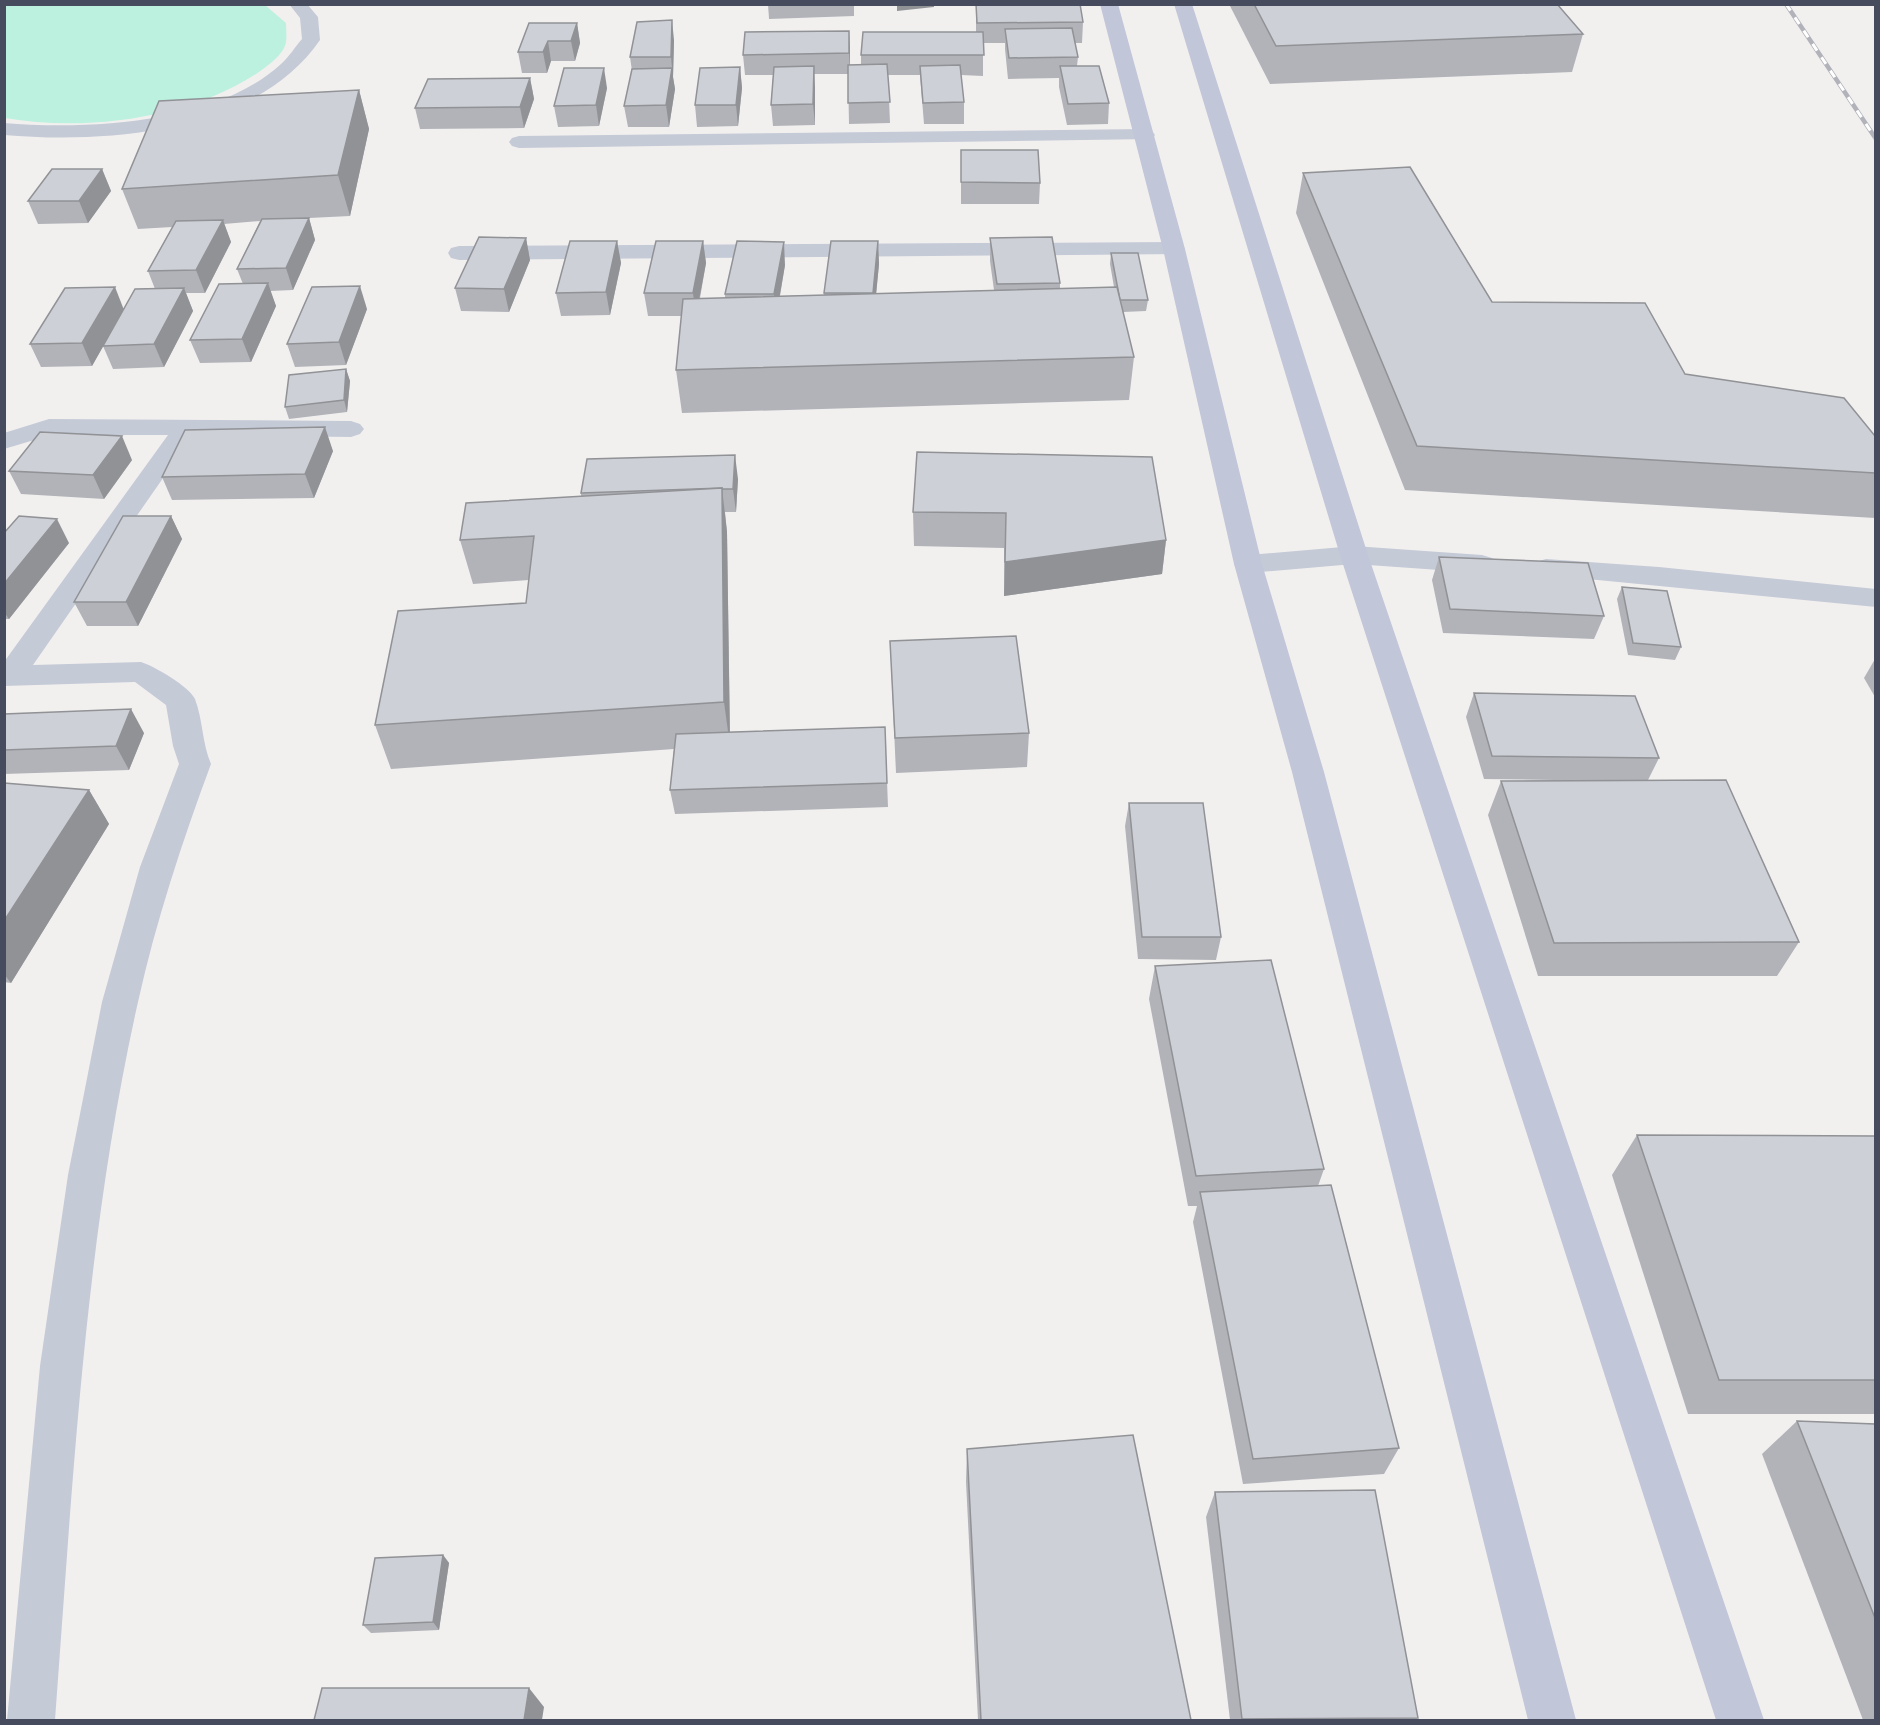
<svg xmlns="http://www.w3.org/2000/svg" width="1880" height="1725" viewBox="0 0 1880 1725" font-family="Cabin,sans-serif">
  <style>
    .green { fill: #bcf1df }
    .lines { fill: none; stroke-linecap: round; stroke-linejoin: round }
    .street { fill: #c5cad7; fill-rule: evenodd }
    .secondary { fill: #c1c6d9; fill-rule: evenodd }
    .rail-casing { stroke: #b1b2ba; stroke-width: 4.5 }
    .rail { stroke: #fff; stroke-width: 3; stroke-dasharray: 8; stroke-linecap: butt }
    .wall { fill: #b1b3b9 }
    .shaded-wall { fill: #909296 }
    .building { fill: #ced0d7; stroke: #909296; stroke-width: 1.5 }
  </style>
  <rect width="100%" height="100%" fill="#f2f0ef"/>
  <path class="green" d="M4 5H265L286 23C286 29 287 36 286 42 284 55 266 67 256 74 186 119 85 132 5 118Z"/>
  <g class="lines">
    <g class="street">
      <path d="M289 4H307L318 17 320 40C256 133 108 144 4 135V123C88 130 216 124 281 64 289 57 295 47 302 39L300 18Z"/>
      <polygon points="1145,129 1152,131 1155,135 1152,139 519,148 512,146 509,142 512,138 519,136"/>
      <polygon points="1174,242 1182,244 1185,249 1182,254 459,260 451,258 448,253 451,248 459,246"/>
      <path d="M49 419 351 421 360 424 364 429 360 434 351 437 193 435 33 665 141 662C154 666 190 687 195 699 203 720 202 743 211 764 182 842 156 921 138 1002 85 1238 73 1480 55 1720H7L40 1366 68 1175 102 1002 140 867 179 764 173 746 166 705 135 682 4 686V662L168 435H51L4 449V433Z"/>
      <polygon points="1354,546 1482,555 1492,558 1496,564 1492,570 1482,573 1354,564 1248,573 1238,570 1234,564 1238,558 1248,555"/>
      <polygon points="1546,559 1659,567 1876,589 1876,607 1536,574 1532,568 1536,562"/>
    </g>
    <g class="secondary">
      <polygon points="1100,4 1118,4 1185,249 1262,564 1324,772 1576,1720 1528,1720 1292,772 1234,564 1163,249"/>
      <polygon points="1174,4 1192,4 1368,555 1764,1720 1716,1720 1340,555"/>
    </g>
    <defs>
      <polyline id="rail" points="1786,4 1876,139"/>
    </defs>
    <use href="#rail" class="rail-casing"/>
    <use href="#rail" class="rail"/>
  </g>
  <g class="wall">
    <polygon points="768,4 854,4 854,16 769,19"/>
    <polygon points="976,4 1083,22 1082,43 1075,43 1078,57 1077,66 1109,103 1108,124 1067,125 1059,87 1059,78 1008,79 1005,49 1005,43 983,43 983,76 961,75 964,102 964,124 924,124 920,75 888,75 890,123 849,124 848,74 814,74 815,125 773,126 771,105 773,75 745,75 743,55 849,31 850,65 861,65 861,55 976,32"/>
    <polygon points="1229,4 1557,4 1583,34 1572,72 1270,84"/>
    <polygon points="577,23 580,43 575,61 551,61 547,73 522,73 518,52"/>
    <polygon points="674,40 673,77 675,89 669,127 628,127 624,106 632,71 630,57"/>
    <polygon points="740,67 742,88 738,126 697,127 695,105"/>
    <polygon points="530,78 534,99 524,128 420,129 415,108"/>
    <polygon points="607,88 599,126 558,127 554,106"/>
    <polygon points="359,90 369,129 350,216 309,218 315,240 293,290 270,291 276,306 251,362 200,363 190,340 243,284 237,269 260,221 224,224 231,242 205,293 186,293 193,311 164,367 113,369 103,346 92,366 41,367 30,344 124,308 155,289 148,271 172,227 138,229 122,189"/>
    <polygon points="961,150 1040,183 1039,204 961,204"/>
    <polygon points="102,169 111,191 88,223 38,224 28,201"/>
    <polygon points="1303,173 1492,302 1685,374 1875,436 1875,518 1405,490 1296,213"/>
    <polygon points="526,238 530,260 509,312 461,311 455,288"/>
    <polygon points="990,238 1060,283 1060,289 1114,287 1110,264 1111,253 1148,300 1146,311 1123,312 1134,357 1129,400 682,413 676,370 682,316 648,316 644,293 703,241 706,263 700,298 725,298 725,294 785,265 780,296 824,295 824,293 878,241 879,264 876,294 994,290 990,261"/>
    <polygon points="617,241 621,263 610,315 561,316 556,293"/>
    <polygon points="367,309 346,365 295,367 287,344"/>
    <polygon points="346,369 350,381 347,412 289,419 285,407"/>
    <polygon points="333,451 314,498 172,500 162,477"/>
    <polygon points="917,452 1166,540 1162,574 1004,596 1004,548 914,546 913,512"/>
    <polygon points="132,460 104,499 21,494 9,471"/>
    <polygon points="738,479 736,512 725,512 727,532 730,732 885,727 888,807 675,814 670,790 674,749 391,769 375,725 526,603 529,580 473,584 460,540 581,496 581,493"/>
    <polygon points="171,516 182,539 138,626 87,626 74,602"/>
    <polygon points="4,533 69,543 9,619 4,619"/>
    <polygon points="1439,557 1604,616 1594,639 1443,633 1432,580"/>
    <polygon points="1622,587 1681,647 1675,660 1628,655 1617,599"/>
    <polygon points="890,641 1029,733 1027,767 896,773"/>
    <polygon points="1875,659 1875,697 1864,678"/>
    <polygon points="1474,693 1659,758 1648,780 1799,942 1777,976 1538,976 1488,815 1501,781 1554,780 1484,779 1466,717"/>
    <polygon points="4,714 144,733 129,770 4,774"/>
    <polygon points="4,783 89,790 109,824 11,983 4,982"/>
    <polygon points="1129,803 1221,937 1216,960 1138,959 1125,826"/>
    <polygon points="1155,966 1324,1169 1318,1186 1399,1448 1384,1474 1243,1484 1193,1222 1197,1206 1188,1206 1149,999"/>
    <polygon points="1637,1135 1875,1136 1875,1414 1688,1414 1612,1175"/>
    <polygon points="1797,1421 1875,1424 1875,1720 1863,1720 1762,1454"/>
    <polygon points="967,1449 1191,1720 978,1720 966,1482"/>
    <polygon points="1215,1492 1418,1718 1415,1720 1230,1720 1206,1517"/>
    <polygon points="443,1555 449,1563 439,1630 371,1633 363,1625"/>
  </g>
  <g class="shaded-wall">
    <polygon points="897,4 934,4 934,7 897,11"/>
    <polygon points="672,20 674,40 673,77 675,89 669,127 666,105 672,68 671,57"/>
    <polygon points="577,23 580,43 575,61 571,41"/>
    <polygon points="849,31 850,51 850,74 849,53"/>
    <polygon points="548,41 551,61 547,73 543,52"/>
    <polygon points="814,66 815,87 815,125 813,104"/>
    <polygon points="740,67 742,88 738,126 736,105"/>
    <polygon points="604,68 607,88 599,126 596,105"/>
    <polygon points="530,78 534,99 524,128 520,107"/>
    <polygon points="359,90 369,129 350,216 338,175"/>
    <polygon points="102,169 111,191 88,223 79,201"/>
    <polygon points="309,218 315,240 293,290 286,268"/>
    <polygon points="223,220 231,242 205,293 196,270"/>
    <polygon points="526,238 530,260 509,312 504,289"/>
    <polygon points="617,241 621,263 610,315 606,292"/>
    <polygon points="703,241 706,263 696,316 693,293"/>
    <polygon points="878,241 879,264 874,316 873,293"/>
    <polygon points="784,242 785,265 776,317 774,294"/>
    <polygon points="268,283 276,306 251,362 242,339"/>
    <polygon points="360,286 367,309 346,365 339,342"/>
    <polygon points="115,287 124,310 92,366 82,343"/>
    <polygon points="184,288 193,311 164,367 154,344"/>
    <polygon points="346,369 350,381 347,412 344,400"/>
    <polygon points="325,427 333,451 314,498 305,474"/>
    <polygon points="122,436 132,460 104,499 93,475"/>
    <polygon points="735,455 738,479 736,512 733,489"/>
    <polygon points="722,488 727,532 730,746 724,702"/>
    <polygon points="171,516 182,539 138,626 126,602"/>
    <polygon points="57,519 69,543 9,619 4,612 4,584"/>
    <polygon points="1166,540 1162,574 1004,596 1005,562"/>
    <polygon points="131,709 144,733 129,770 116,746"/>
    <polygon points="89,790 109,824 11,983 4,974 4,921"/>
    <polygon points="443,1555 449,1563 439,1630 433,1622"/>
    <polygon points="529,1688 544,1707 542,1720 524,1720"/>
  </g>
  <g class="building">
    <polygon points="976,4 1080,4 1083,22 977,23"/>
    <polygon points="1254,4 1557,4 1583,34 1276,46"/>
    <polygon points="672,20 671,57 630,57 637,22"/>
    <polygon points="529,23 577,23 571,41 548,41 543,52 518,52"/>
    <polygon points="1072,28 1078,57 1009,58 1005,29"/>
    <polygon points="849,31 849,53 743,55 745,32"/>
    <polygon points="863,32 983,32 984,55 861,55"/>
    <polygon points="887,64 890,102 848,103 848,65"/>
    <polygon points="960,65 964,102 923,103 920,66"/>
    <polygon points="814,66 813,104 771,105 774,67"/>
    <polygon points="1060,66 1099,66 1109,103 1068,104"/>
    <polygon points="740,67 736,105 695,105 700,68"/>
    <polygon points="564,68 604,68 596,105 554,106"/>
    <polygon points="672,68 666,105 624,106 632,69"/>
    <polygon points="530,78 520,107 415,108 428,79"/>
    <polygon points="359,90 338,175 122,189 159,101"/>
    <polygon points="961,150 1038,150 1040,183 961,182"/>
    <polygon points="1410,167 1492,302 1645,303 1685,374 1844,398 1875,436 1875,473 1417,446 1303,173"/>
    <polygon points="52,169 102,169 79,201 28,201"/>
    <polygon points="309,218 286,268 237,269 262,219"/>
    <polygon points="223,220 196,270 148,271 176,221"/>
    <polygon points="479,237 526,238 504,289 455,288"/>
    <polygon points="1052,237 1060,283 997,284 990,238"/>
    <polygon points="570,241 617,241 606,292 556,293"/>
    <polygon points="656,241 703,241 693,293 644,293"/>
    <polygon points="737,241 784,242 774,294 725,294"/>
    <polygon points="831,241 878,241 873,293 824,293"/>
    <polygon points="1111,253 1138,253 1148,300 1120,300"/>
    <polygon points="268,283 242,339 190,340 219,284"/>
    <polygon points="360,286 339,342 287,344 312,287"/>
    <polygon points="115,287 82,343 30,344 65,288"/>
    <polygon points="1117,287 1134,357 676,370 683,299"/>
    <polygon points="184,288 154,344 103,346 135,289"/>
    <polygon points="346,369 344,400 285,407 289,375"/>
    <polygon points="325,427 305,474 162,477 185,430"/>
    <polygon points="40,432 122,436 93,475 9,471"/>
    <polygon points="917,452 1152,457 1166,540 1005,562 1006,513 913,512"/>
    <polygon points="735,455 733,489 722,489 722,488 581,493 587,459"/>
    <polygon points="722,488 724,702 375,725 398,611 526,603 534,536 460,540 466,503"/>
    <polygon points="19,516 57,519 4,584 4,533"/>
    <polygon points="123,516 171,516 126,602 74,602"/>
    <polygon points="1439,557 1588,563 1604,616 1450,609"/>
    <polygon points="1622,587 1667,591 1681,647 1633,643"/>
    <polygon points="1016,636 1029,733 895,738 890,641"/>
    <polygon points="1474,693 1635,696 1659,758 1492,756"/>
    <polygon points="131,709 116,746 4,750 4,714"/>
    <polygon points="885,727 887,783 670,790 676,734"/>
    <polygon points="1726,780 1799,942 1554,943 1501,781"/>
    <polygon points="4,783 89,790 4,921"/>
    <polygon points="1129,803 1203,803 1221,937 1142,937"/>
    <polygon points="1271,960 1324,1169 1196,1176 1155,966"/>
    <polygon points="1637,1135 1875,1136 1875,1380 1719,1380"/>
    <polygon points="1331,1185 1399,1448 1253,1459 1200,1192"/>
    <polygon points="1797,1421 1875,1424 1875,1618"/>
    <polygon points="1133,1435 1191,1720 981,1720 967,1449"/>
    <polygon points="1375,1490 1418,1718 1242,1719 1215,1492"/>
    <polygon points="443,1555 433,1622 363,1625 375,1558"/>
    <polygon points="322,1688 529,1688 524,1720 314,1720"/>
  </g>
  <rect width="1880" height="1725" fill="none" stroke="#464c5d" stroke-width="12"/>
</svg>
